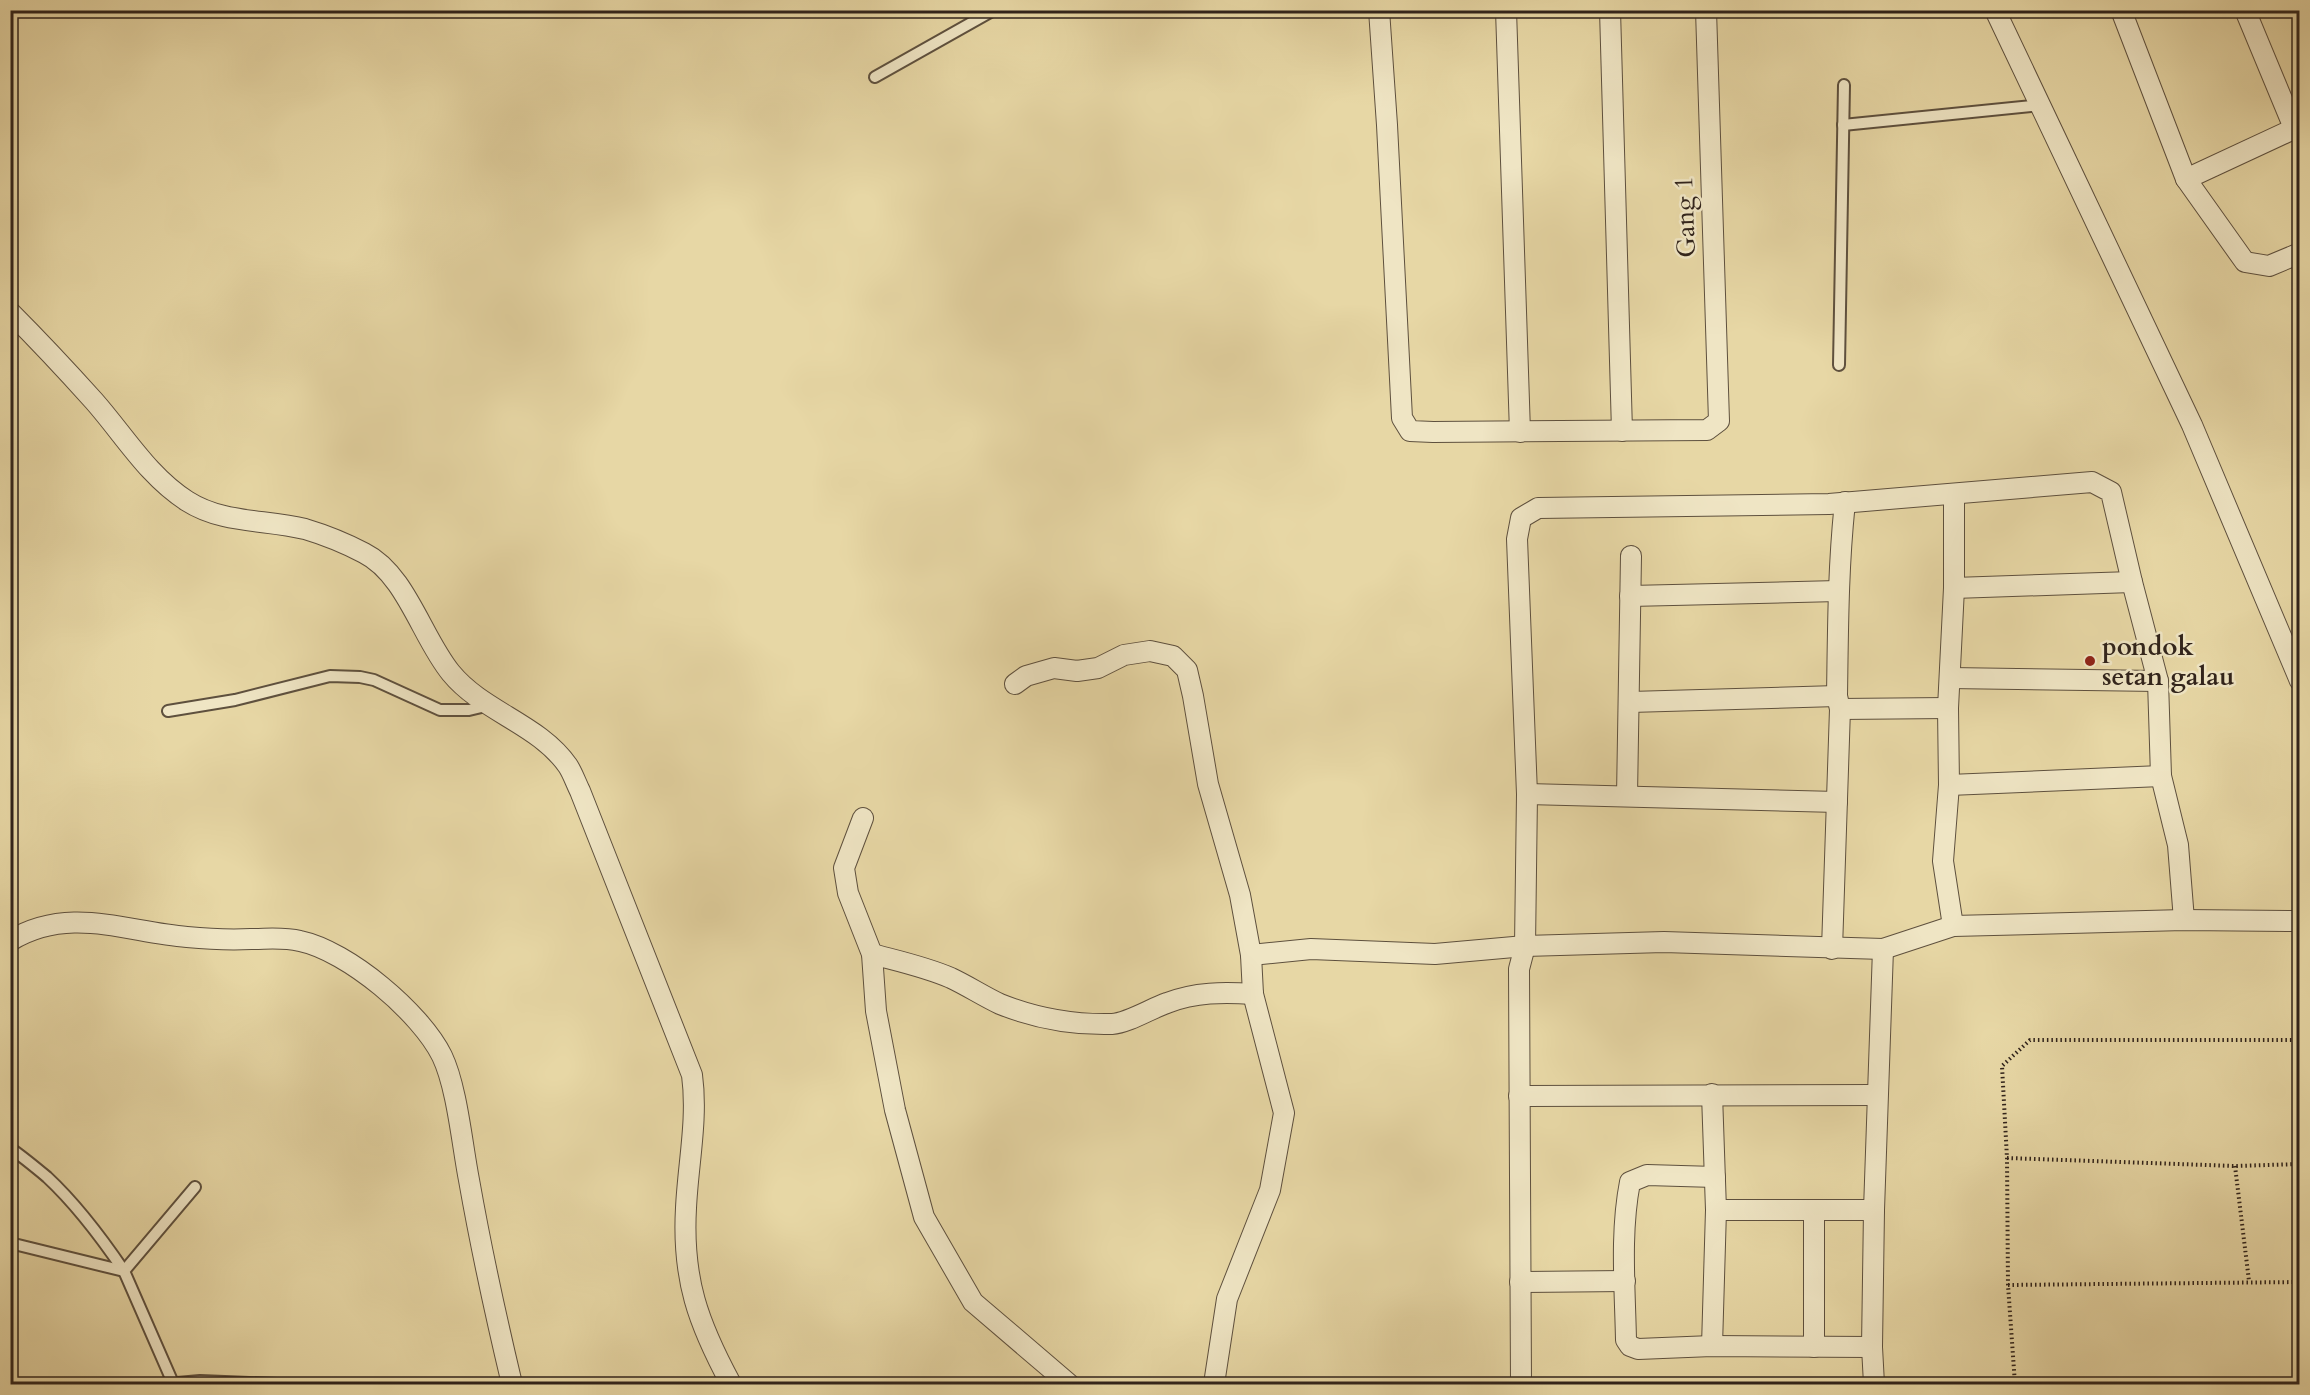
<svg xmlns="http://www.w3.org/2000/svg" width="2310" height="1395" viewBox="0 0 2310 1395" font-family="Cardo,serif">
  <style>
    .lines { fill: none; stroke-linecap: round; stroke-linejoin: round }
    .lane-casing { stroke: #5e503e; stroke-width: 14 }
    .street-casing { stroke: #5e503e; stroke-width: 22 }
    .path { stroke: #30231b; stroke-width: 4; stroke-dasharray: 1.5 3; stroke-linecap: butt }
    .lane { stroke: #efe5c4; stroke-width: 10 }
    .street { stroke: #efe5c4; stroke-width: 20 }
    .poi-dot { fill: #8f2418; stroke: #efe5c4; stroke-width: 2 }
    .labels { text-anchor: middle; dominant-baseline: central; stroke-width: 5; stroke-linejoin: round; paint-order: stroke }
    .street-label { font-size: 26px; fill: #30231b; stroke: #efe5c4 }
    .poi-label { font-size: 26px; font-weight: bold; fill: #30231b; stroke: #efe5c4; text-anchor: start }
  </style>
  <rect width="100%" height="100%" fill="#e7d7a5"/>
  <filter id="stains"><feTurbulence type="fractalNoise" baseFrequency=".00333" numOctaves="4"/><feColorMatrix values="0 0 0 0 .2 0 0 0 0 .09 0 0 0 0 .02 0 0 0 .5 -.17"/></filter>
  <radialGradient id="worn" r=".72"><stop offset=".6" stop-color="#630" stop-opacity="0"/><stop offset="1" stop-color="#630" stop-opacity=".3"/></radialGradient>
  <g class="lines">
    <defs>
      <g id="lane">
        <polyline points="875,77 994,10"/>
        <polyline points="1843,125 2041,105"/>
        <polyline points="1839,365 1844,85"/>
        <polyline points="168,711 235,700 330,676 360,677 374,680 440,710 469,710 490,705"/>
        <path d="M10 1148C23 1157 35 1167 47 1177 77 1205 101 1237 124 1271"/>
        <polyline points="10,1243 124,1271"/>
        <polyline points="173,1383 124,1271 195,1187"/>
        <polyline points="166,1384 200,1381 277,1384"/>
      </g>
      <g id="street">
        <polyline points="1379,10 1387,125 1402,418 1410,431 1433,432 1707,430 1719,421 1706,10"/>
        <polyline points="1506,10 1520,432"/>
        <polyline points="1610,10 1622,431"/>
        <polyline points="1995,10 2192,425 2300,681"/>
        <polyline points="2121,10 2186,179 2245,262 2269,266 2300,253"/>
        <polyline points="2245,10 2294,128"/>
        <polyline points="2186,179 2300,126"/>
        <path d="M10 312C39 341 67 371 94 401 124 435 148 476 187 501 223 524 265 519 305 529 325 535 345 543 364 553 406 574 422 638 451 673 483 712 539 724 568 766 573 774 576 783 580 791L692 1075C698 1119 688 1164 686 1208 682 1279 698 1323 731 1384"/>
        <polyline points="1954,588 2132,582"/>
        <polyline points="1630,596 1838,591"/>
        <polyline points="1950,678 2158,681"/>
        <polyline points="1015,684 1026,676 1054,668 1077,671 1098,668 1124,655 1150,651 1173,656 1187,670 1193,696 1208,784 1240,895 1251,955 1253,994 1284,1113 1270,1190 1227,1299 1214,1384"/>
        <polyline points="1630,702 1837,696"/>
        <polyline points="1840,709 1948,708"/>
        <polyline points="1949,785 2161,776"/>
        <polyline points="1527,794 1837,802"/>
        <polyline points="1627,796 1631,556"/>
        <polyline points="863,818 844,868 848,893 872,954 876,1011 895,1110 924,1217 973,1302 1069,1384"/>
        <polyline points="1953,926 1943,861 1949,785 1948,708 1954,588 1954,494"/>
        <path d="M10 941C69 905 125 932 187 937 208 939 229 940 251 939 268 939 283 937 300 941 348 951 421 1013 442 1056 457 1087 462 1144 469 1180 481 1248 496 1317 512 1384"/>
        <path d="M1832 949 1840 709 1837 696C1838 631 1838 567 1845 502"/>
        <path d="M872 954C898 961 926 967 951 978 968 986 983 996 1000 1004 1035 1018 1074 1025 1112 1024 1128 1023 1152 1008 1167 1003 1195 992 1224 992 1253 994"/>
        <polyline points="1251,955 1311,949 1435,954 1525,946 1664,942 1883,949 1953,926 2184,920 2300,921"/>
        <polyline points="1712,1094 1716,1210 1712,1346"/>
        <polyline points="1519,1096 1877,1095"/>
        <path d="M1715 1177 1647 1175 1630 1182C1620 1233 1625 1288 1626 1340L1630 1346 1638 1349 1712 1346 1872 1347"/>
        <polyline points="1716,1210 1874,1210"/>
        <polyline points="1814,1212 1814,1347"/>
        <polyline points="1520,1282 1625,1281"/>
        <polyline points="1521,1384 1519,969 1525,946 1527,794 1517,539 1521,518 1538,508 1829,504 2092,482 2111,492 2132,582 2158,681 2161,776 2178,845 2184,920"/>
        <polyline points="1874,1384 1872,1347 1874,1210 1883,949"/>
      </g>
    </defs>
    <use href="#lane" class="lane-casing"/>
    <use href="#street" class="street-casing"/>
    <g class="path">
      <polyline points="2007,1158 2235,1166 2300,1164"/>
      <polyline points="2235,1166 2249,1281"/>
      <polyline points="2008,1285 2300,1282"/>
      <polyline points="2015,1384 2008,1285 2007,1158 2002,1066 2030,1040 2300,1040"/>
    </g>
    <use href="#lane" class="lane"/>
    <use href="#street" class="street"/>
  </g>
  <circle class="poi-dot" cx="2090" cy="661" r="6"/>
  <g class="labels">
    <g class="street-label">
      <text transform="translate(1685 217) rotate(-92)">Gang 1</text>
    </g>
    <g class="poi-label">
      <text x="2102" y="646">pondok<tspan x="2102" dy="30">setan galau</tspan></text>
    </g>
  </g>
  <rect width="2310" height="1395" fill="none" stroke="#e7d7a5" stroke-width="36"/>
  <rect x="12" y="12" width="2286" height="1371" fill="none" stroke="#30231b" stroke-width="3"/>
  <rect x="18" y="18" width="2274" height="1359" fill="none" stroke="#30231b" stroke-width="1.5"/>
  <rect width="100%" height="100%" filter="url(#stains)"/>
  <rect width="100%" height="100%" fill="url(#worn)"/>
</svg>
